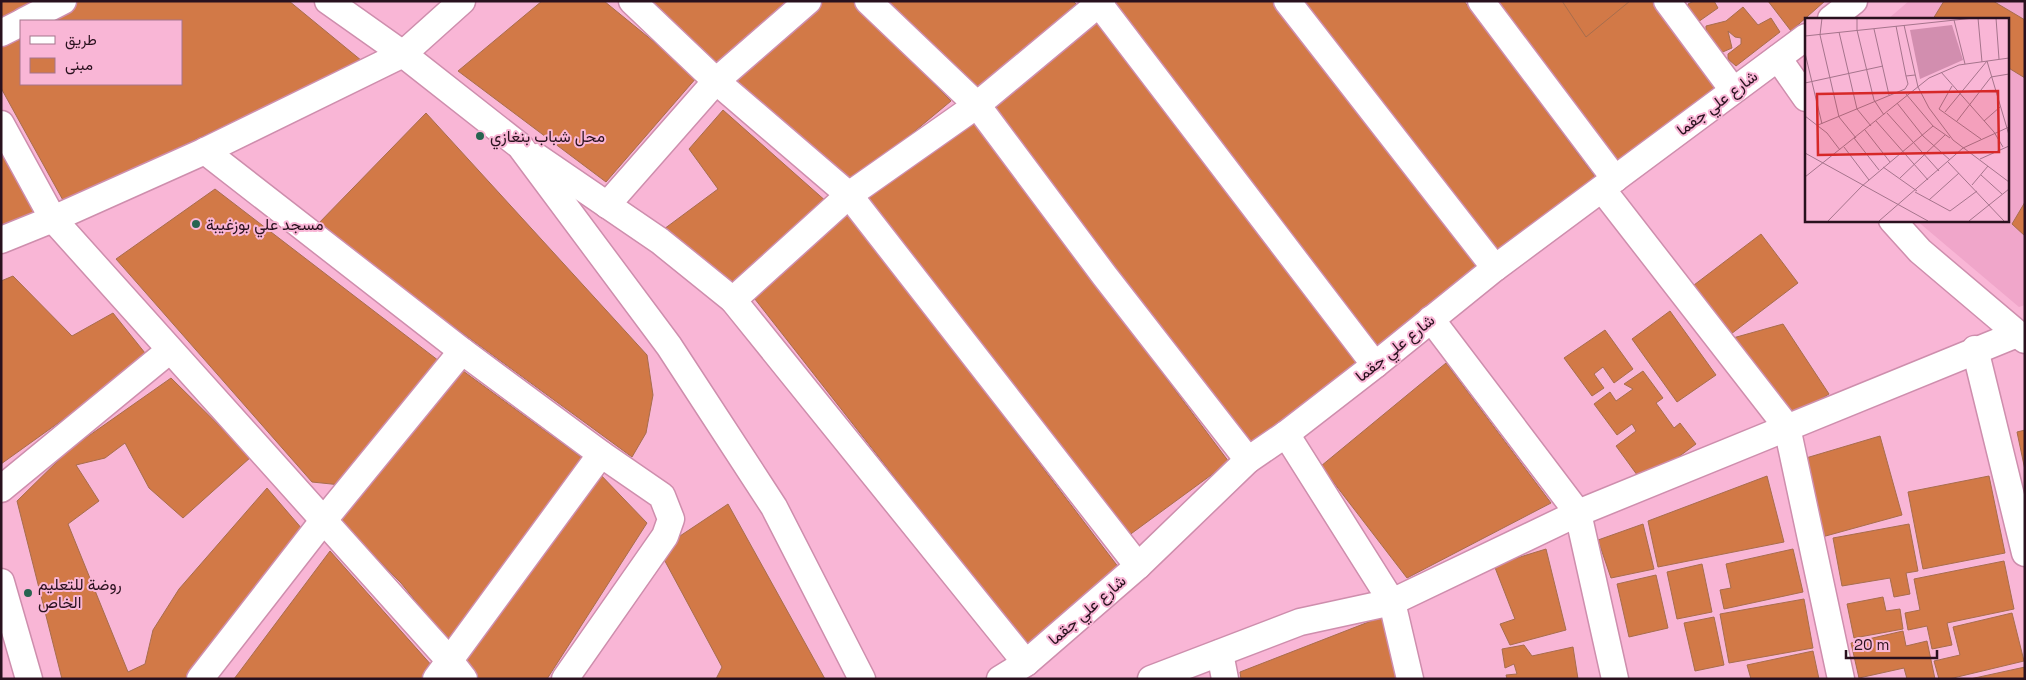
<svg xmlns="http://www.w3.org/2000/svg" width="2026" height="680" viewBox="0 0 2026 680" font-family="'Space Grotesk',Vazirmatn,sans-serif">
  <style>
    .built { fill: #f0a6ca }
    .building { fill: #d27947; stroke: #a76d4d }
    .lines { fill: none; stroke-linecap: round; stroke-linejoin: round }
    .minor-casing { stroke: #ce8ead; stroke-width: 29 }
    .minor { stroke: #fff; stroke-width: 26 }
    .poi-dot { fill: #276450; stroke: #f9b6d6; stroke-width: 2 }
    .labels { text-anchor: middle; dominant-baseline: central; stroke-width: 4; stroke-linejoin: round; paint-order: stroke }
    .street-label { font-size: 16px; fill: #29111e; stroke: #f9b6d6 }
    .poi-label { font-size: 16px; fill: #29111e; stroke: #f9b6d6; text-anchor: start }
    .inset-road { fill: none; stroke: #a6748c; stroke-width: 1 }
    .view { fill: #d62828; fill-opacity: 0.15; stroke: #d62828; stroke-width: 2.5 }
    .inset-edge { fill: none; stroke: #29111e; stroke-width: 2.5 }
  </style>
  <rect width="100%" height="100%" fill="#f9b6d6"/>
  <polygon class="built" points="1909,1 2025,1 2025,305 2019,307 1916,220 2007,220 2007,19 1888,19"/>
  <g class="building">
    <polygon points="1,1 40,1 1,21"/>
    <polygon points="79,1 289,1 362,61 64,202 1,88 1,40 21,30 21,84 181,84 181,21 39,21"/>
    <polygon points="542,1 604,1 697,77 606,182 458,71"/>
    <polygon points="645,1 791,1 715,66"/>
    <polygon points="824,1 852,1 951,101 850,185 726,79"/>
    <polygon points="882,1 1073,1 1076,4 977,93"/>
    <polygon points="1116,1 1277,1 1486,266 1376,351 1110,5"/>
    <polygon points="1302,1 1464,1 1596,178 1497,252"/>
    <polygon points="1493,1 1656,1 1721,90 1617,166"/>
    <polygon points="1562,1 1630,1 1586,37"/>
    <polygon points="1694,1 1714,1 1718,8 1698,22 1688,14 1688,4"/>
    <polygon points="1768,1 1825,1 1791,31"/>
    <polygon points="1944,1 1993,1 2025,20 2025,78 2007,67 2007,19 1933,19"/>
    <polygon points="1743,7 1758,25 1771,18 1780,32 1736,66 1728,59 1728,54 1741,44 1741,38 1735,37 1728,31 1732,48 1718,54 1706,33 1706,26 1726,21"/>
    <polygon points="1099,19 1357,363 1252,449 985,103"/>
    <polygon points="723,110 828,203 734,283 660,232 718,189 689,149"/>
    <polygon points="426,113 647,355 653,395 646,433 632,457 316,226"/>
    <polygon points="968,114 1229,462 1128,536 861,198"/>
    <polygon points="1,139 38,214 1,229"/>
    <polygon points="215,189 439,361 341,485 312,482 116,259"/>
    <polygon points="2025,202 2025,236 2012,224"/>
    <polygon points="849,213 1119,568 1030,650 751,294"/>
    <polygon points="1761,234 1798,283 1731,334 1694,285"/>
    <polygon points="13,276 72,336 113,313 149,358 1,464 1,281"/>
    <polygon points="1670,311 1716,375 1677,402 1632,339"/>
    <polygon points="1783,324 1829,394 1787,421 1733,338"/>
    <polygon points="1605,330 1633,369 1614,383 1603,367 1594,374 1604,388 1592,396 1564,358"/>
    <polygon points="1446,363 1551,503 1407,578 1321,466"/>
    <polygon points="459,368 585,460 451,645 401,583 340,521"/>
    <polygon points="1643,371 1663,398 1656,403 1674,428 1680,423 1696,444 1643,483 1616,446 1636,431 1632,424 1617,435 1594,404 1610,392 1616,401 1633,389 1624,384"/>
    <polygon points="171,378 251,457 183,518 149,488 125,443 105,458 76,465 99,501 68,524 128,672 145,664 153,630 179,589 267,488 309,537 191,679 62,679 17,501 70,449"/>
    <polygon points="2025,430 2025,470 2017,432"/>
    <polygon points="1880,436 1902,515 1822,537 1806,458"/>
    <polygon points="596,470 647,523 547,679 479,679 462,658"/>
    <polygon points="1767,476 1784,542 1658,567 1648,521"/>
    <polygon points="1989,476 2005,553 1923,569 1908,492"/>
    <polygon points="728,504 825,679 716,679 722,667 659,550"/>
    <polygon points="1643,524 1654,569 1611,578 1598,540"/>
    <polygon points="1909,524 1918,571 1906,573 1910,594 1894,597 1890,578 1842,586 1833,538"/>
    <polygon points="1546,549 1566,630 1510,645 1500,624 1515,619 1494,565"/>
    <polygon points="1793,549 1803,592 1724,609 1720,590 1731,588 1726,564"/>
    <polygon points="330,551 433,667 422,679 234,679"/>
    <polygon points="2004,561 2014,609 1947,623 1952,645 1932,649 1927,626 1908,630 1905,613 1920,610 1914,579"/>
    <polygon points="1702,564 1712,612 1677,619 1667,572"/>
    <polygon points="1656,575 1668,628 1629,637 1617,584"/>
    <polygon points="1883,597 1886,611 1900,609 1903,629 1854,638 1847,604"/>
    <polygon points="1804,599 1813,648 1729,663 1720,614"/>
    <polygon points="2012,613 2024,661 1949,679 1939,679 1934,661 1960,655 1953,627"/>
    <polygon points="1384,616 1398,679 1241,679 1240,672"/>
    <polygon points="1714,617 1724,665 1695,671 1684,623"/>
    <polygon points="1903,631 1906,646 1927,641 1935,679 1907,679 1904,668 1859,678 1851,643"/>
    <polygon points="1524,645 1532,656 1573,647 1578,679 1507,679 1506,675 1517,674 1514,664 1505,668 1502,649"/>
    <polygon points="1813,651 1819,679 1751,679 1747,665"/>
    <polygon points="2025,667 2025,679 1970,679"/>
  </g>
  <g class="lines">
    <defs>
      <g id="minor">
        <polyline points="328,1 403,54 520,146 669,346 774,507 862,679"/>
        <polyline points="632,1 716,81 849,195 1138,566"/>
        <polyline points="868,1 977,105 1104,275 1248,460"/>
        <polyline points="1097,1 1375,365"/>
        <polyline points="1287,1 1495,268"/>
        <polyline points="1481,1 1615,179"/>
        <polyline points="1667,1 1733,90"/>
        <polyline points="1831,19 1854,1"/>
        <polyline points="24,21 63,1"/>
        <polyline points="1,33 21,23"/>
        <polyline points="1778,58 1806,98"/>
        <polyline points="1,124 53,219 450,661 464,679"/>
        <polyline points="205,151 462,351 601,454 662,496 671,519 665,536 565,679"/>
        <polyline points="537,157 660,241 733,300 1026,663"/>
        <polyline points="1602,189 1787,427 1841,679"/>
        <polyline points="607,205 716,81 808,1"/>
        <polyline points="1892,220 1920,251 2025,340"/>
        <polyline points="1,240 53,219 205,151 403,54 462,1"/>
        <polyline points="733,300 849,195 977,105 1102,1"/>
        <polyline points="1431,319 1578,513 1615,679"/>
        <polyline points="1975,349 2025,553"/>
        <polyline points="1286,434 1392,602 1410,679"/>
        <polyline points="1,489 170,350"/>
        <polyline points="1,582 29,679"/>
        <polyline points="1220,653 1225,679"/>
        <polyline points="200,679 323,521 462,351"/>
        <polyline points="436,679 601,454"/>
        <polyline points="1000,679 1026,663 1138,566 1248,460 1286,434 1375,365 1495,268 1806,37"/>
        <polyline points="1151,679 1300,622 1392,602 1578,513 2017,334"/>
      </g>
    </defs>
    <use href="#minor" class="minor-casing"/>
    <use href="#minor" class="minor"/>
  </g>
  <g class="poi-dot">
    <circle cx="480" cy="136" r="5"/>
    <circle cx="196" cy="224" r="5"/>
    <circle cx="28" cy="593" r="5"/>
  </g>
  <g class="labels">
    <g class="street-label">
      <text transform="translate(1717 103) rotate(-37)">شارع علي جقما</text>
      <text transform="translate(1395 348) rotate(-39)">شارع علي جقما</text>
      <text transform="translate(1087 610) rotate(-41)">شارع علي جقما</text>
    </g>
    <g class="poi-label">
      <text x="490" y="136">محل شباب بنغازي</text>
      <text x="206" y="224">مسجد علي بوزغيبة</text>
      <text x="38" y="584">روضة للتعليم<tspan x="38" dy="18">الخاص</tspan></text>
    </g>
  </g>
  <g transform="translate(1805 18)">
    <rect width="204" height="204" fill="#f9b6d6"/>
    <path d="M147 7 158 42 115 61 105 12Z" fill="#d28eaf"/>
    <path class="inset-road" d="M17 0 15 17 34 99 51 120M52 0V12L69 82 79 97M173 0 177 44M191 0 194 41M149 2 160 46M99 7 113 69 124 90 148 122 204 164M91 8 101 58 110 57M69 11 84 77M34 14 52 91 66 108M0 18 169 0M0 35 17 106M182 43 204 117M136 54 189 114 198 129M0 65 78 48M147 68 134 91 176 121M101 76 128 108 145 120M92 85 118 118 145 142M140 94 182 43M82 95 134 153M0 98 22 115 35 132M71 103 123 162M152 103 186 59 204 56M179 103 195 89M13 107 100 71 103 66 101 58M60 112 85 144M49 120 74 152M39 129 64 162M0 135 123 203M175 141 204 128M143 144 199 203M78 149 112 173M176 157 197 176M0 159 124 60 154 47 204 40M95 160 140 117M167 167 183 148M110 174 145 193 172 173M124 182 154 155M23 203 57 168 128 108M74 203 158 130 204 109M164 203 204 171"/>
    <path class="view" d="M193 73 194 134 13 137 12 76Z"/>
    <rect width="204" height="204" class="inset-edge"/>
  </g>
  <rect width="2026" height="680" fill="none" stroke="#29111e" stroke-width="5"/>
  <rect x="20" y="20" width="162" height="65" fill="#f9b6d6" stroke="#a6748c"/>
  <rect x="30" y="36" width="25" height="8" fill="#ffffff" stroke="#a6748c"/>
  <text x="65" y="45" font-size="15" fill="#29111e">طريق</text>
  <rect x="30" y="58" width="25" height="15" fill="#d27947" stroke="#a6748c"/>
  <text x="65" y="70" font-size="15" fill="#29111e">مبنى</text>
  <path d="M1846 650v8h91v-8" fill="none" stroke="#29111e" stroke-width="2.5"/>
  <text x="1854" y="650" font-size="15" fill="#29111e" stroke="#f9b6d6" stroke-width="4" paint-order="stroke">20 m</text>
</svg>
